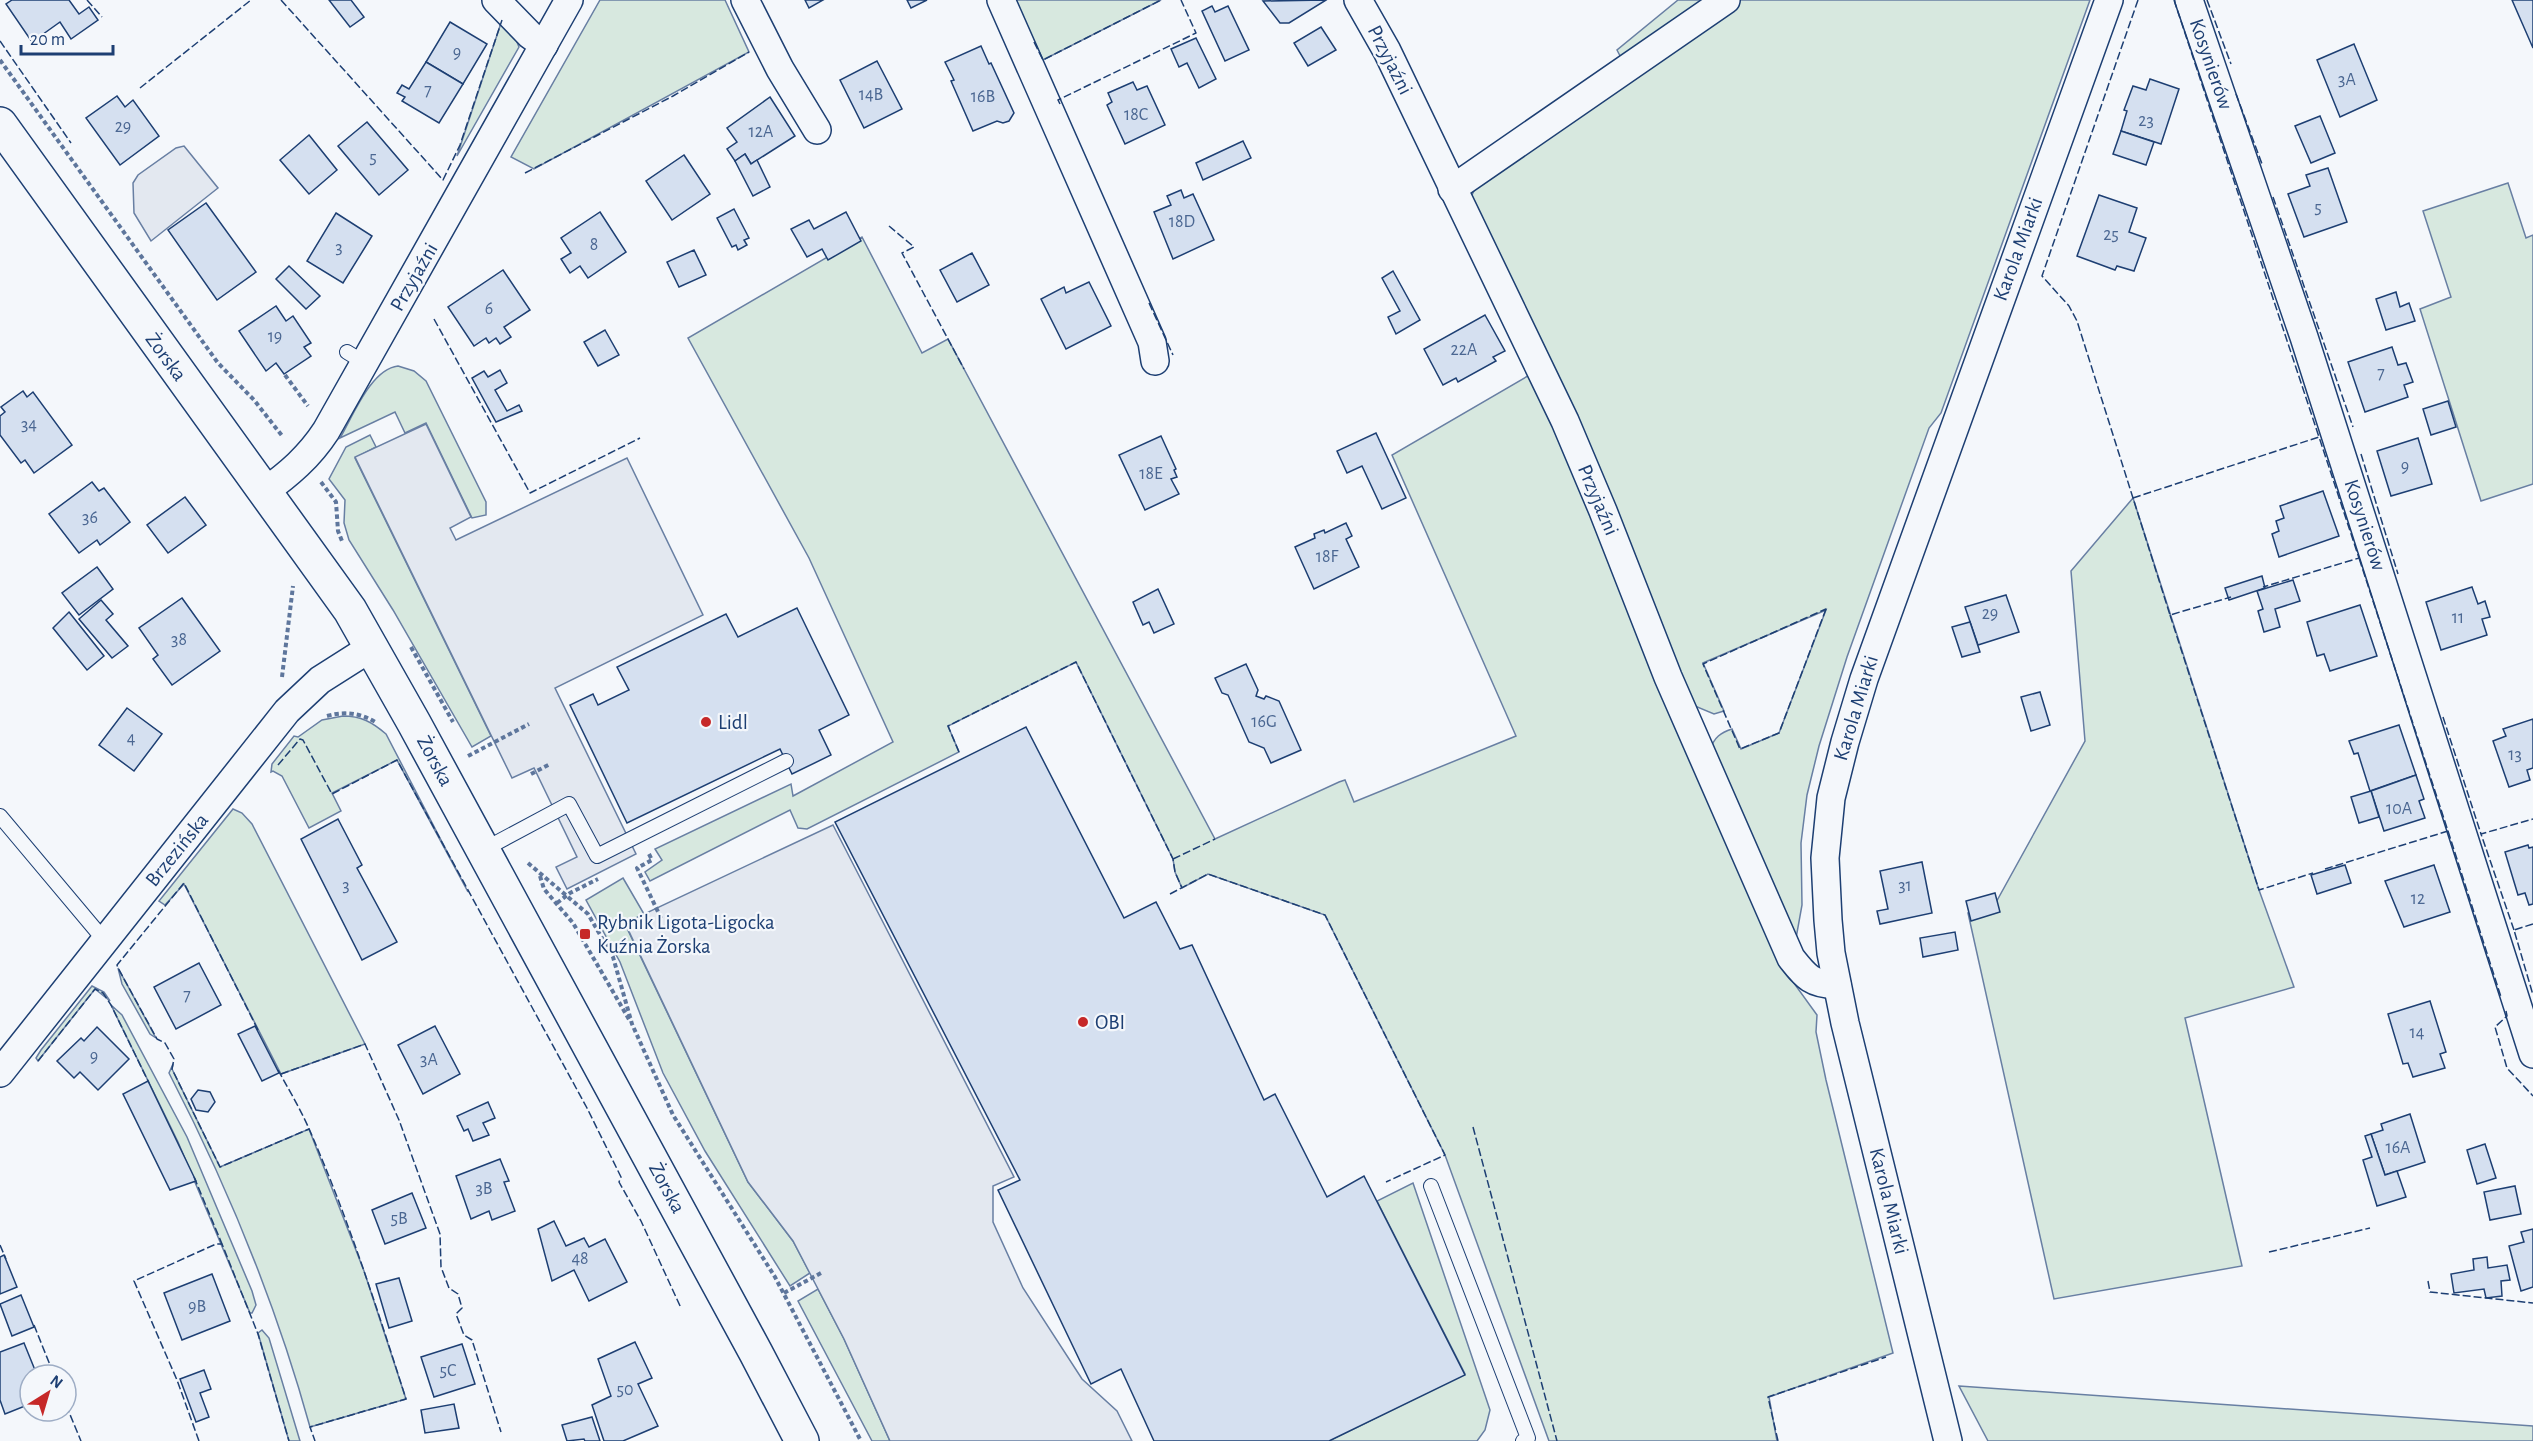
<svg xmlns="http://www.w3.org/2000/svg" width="2533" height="1441" viewBox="0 0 2533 1441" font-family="'Alegreya Sans',sans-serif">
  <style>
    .green { fill: #d7e8df; stroke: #687fa3; stroke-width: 1.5 }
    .parking { fill: #e3e8f0; stroke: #687fa3; stroke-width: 1.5 }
    .building { fill: #d5e0f0; stroke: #1d3f73; stroke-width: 1.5 }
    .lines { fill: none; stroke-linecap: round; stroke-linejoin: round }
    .service-casing { stroke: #1d3f73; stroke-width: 16 }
    .minor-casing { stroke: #1d3f73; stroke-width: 30 }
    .secondary-casing { stroke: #1d3f73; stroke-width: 36 }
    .path { stroke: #5e769c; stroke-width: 4; stroke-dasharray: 4.5 3; stroke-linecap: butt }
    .service { stroke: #f4f7fb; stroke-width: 14 }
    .minor { stroke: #f4f7fb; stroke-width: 27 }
    .secondary { stroke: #f4f7fb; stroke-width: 33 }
    .fence { stroke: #1d3f73; stroke-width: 1.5; stroke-dasharray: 8 3; stroke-linecap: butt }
    .poi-dot { fill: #c62828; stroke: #f4f7fb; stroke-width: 2 }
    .labels { text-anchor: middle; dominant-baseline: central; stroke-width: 4.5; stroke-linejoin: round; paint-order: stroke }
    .number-label { font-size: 18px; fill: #4b6792 }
    .street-label { font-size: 21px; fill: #1d3f73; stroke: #f4f7fb }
    .poi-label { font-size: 21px; fill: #1d3f73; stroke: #f4f7fb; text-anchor: start }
  </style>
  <rect width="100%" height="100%" fill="#f4f7fb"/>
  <g class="green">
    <polygon points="600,0 725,0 749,52 534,169 511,157"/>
    <polygon points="1015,0 1161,0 1043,60"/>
    <path d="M1678 0H2090L1941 413 1929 428 1847 657 1819 746 1807 795 1801 843 1802 905 1795 944 1710 749C1715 737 1720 733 1732 729L1741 749 1779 733 1826 610 1703 663 1724 711 1714 714 1690 704 1477 221 1472 195 1480 178 1630 75 1617 50Z"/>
    <polygon points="502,20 512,30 519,47 457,156"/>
    <polygon points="2508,183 2526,238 2533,235 2533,484 2481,501 2420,309 2451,297 2423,211"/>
    <polygon points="862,237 922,353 948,339 1215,839 1339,782 1345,780 1354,802 1516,736 1392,455 1533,373 1788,975 1817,1015 1816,1032 1826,1080 1893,1353 1769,1397 1777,1441 1549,1441 1445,1155 1325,915 1208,874 1182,888 1175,872 1173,859 1076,662 948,726 959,752 807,829 798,828 790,810 650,881 645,872 662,860 655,849 791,784 793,796 893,742 809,558 688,338"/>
    <path d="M398 366 414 371 426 381 486 502V515L472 518 426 423 405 433 395 412 340 438C353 416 371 369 398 366Z"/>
    <polygon points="370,435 376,447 355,458 491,736 472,747 393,610 349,540 344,523 345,500 329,479 346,447"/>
    <polygon points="2133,498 2259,890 2294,987 2185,1018 2242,1266 2054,1299 1968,913 1989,915 2085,741 2071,571"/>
    <path d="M343 716C361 716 372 722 386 734L468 892 397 760 332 793 341 811 309 828 282 776 273 771 271 772 272 764 294 736 298 737 322 720Z"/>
    <polygon points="233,809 242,813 252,824 365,1044 281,1074 184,884 165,905 159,901"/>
    <polygon points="623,878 644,914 625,924 748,1182 793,1241 810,1273 790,1286 705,1151 663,1073 620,962 586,900"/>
    <polygon points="118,968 156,1038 150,1034 122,984"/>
    <polygon points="92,986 104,992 110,1001 95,989 38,1061 36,1058 41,1050"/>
    <polygon points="111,1005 122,1015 187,1137 252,1291 256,1305 252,1313 250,1313 178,1142"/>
    <path d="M173 1064 172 1069 220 1167 309 1129 364 1271 406 1399 310 1427C276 1304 228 1187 169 1073Z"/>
    <polygon points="1413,1183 1490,1410 1485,1430 1477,1441 1329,1441 1465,1374 1377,1201"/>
    <polygon points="818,1289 844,1339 890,1441 872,1441 798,1301"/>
    <polygon points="262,1330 269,1338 300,1441 289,1441 258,1333"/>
    <polygon points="1959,1386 2533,1426 2533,1441 1988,1441"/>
  </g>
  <g class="parking">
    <polygon points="184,146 218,188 151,241 134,213 133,183 138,175 176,148"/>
    <polygon points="426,424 471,517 450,528 456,540 627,458 703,615 555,688 636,854 567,889 556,867 577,857 534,768 512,778 355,457"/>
    <polygon points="833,825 1014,1177 993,1186 993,1222 1023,1288 1082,1379 1117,1411 1132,1441 890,1441 844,1339 793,1241 748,1182 625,923"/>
  </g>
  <g class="building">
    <polygon points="12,0 69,0 79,14 89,7 98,20 71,39 60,22 32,42 6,4"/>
    <polygon points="329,0 351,0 364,17 350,27"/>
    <polygon points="805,0 823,0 809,8"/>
    <polygon points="907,0 927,0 911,8"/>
    <polygon points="1326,0 1289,23 1280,23 1263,1"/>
    <polygon points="2512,0 2533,0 2533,48"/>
    <polygon points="1212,6 1215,12 1228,6 1249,50 1225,61 1202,11"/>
    <polygon points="450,22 487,44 463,84 426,62"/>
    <polygon points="1321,27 1336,50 1308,66 1294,43"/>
    <polygon points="1196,38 1216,79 1199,88 1187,63 1179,67 1171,49"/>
    <polygon points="2354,44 2377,100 2340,117 2317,60"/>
    <polygon points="981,46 989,64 991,63 1014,113 1009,121 1003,123 997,121 973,131 951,81 954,80 945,62"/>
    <polygon points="877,61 902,109 864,128 840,80"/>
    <polygon points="426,62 463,84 439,123 402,101 405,97 397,93 402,85 409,89"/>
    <polygon points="2150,79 2179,89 2161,144 2121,131 2127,111 2124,110 2133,86 2146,90"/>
    <polygon points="1133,82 1137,90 1147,86 1165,125 1125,144 1107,105 1112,102 1108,93"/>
    <polygon points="117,96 125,107 133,100 159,136 120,165 86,118"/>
    <polygon points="770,97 795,136 751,164 745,154 735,161 727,149 737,142 727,128"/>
    <polygon points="2320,116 2335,153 2311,163 2295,126"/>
    <polygon points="367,122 408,170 379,195 338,146"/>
    <polygon points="2121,131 2154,142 2146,165 2113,154"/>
    <polygon points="309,135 337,170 309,194 280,160"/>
    <polygon points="1243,141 1251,158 1203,180 1196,163"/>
    <polygon points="745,154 751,164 757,160 770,187 753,196 735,161"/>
    <polygon points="684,155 710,194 672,220 646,181"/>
    <polygon points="2328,168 2347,222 2304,237 2288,194 2310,186 2306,175"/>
    <polygon points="1181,190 1184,198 1193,194 1214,240 1173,259 1154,212 1171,205 1167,196"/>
    <polygon points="2099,195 2137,208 2129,232 2146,238 2134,271 2117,266 2115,270 2077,256"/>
    <polygon points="206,203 256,272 217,300 168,230"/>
    <polygon points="734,209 749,238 744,240 747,245 738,250 736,245 732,247 717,218"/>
    <polygon points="600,212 626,252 588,278 580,266 570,273 561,259 571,253 561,238"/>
    <polygon points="846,212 861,241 828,260 822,249 807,257 791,229 809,220 814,229"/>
    <polygon points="336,213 372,236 343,283 307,261"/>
    <polygon points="694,250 706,275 679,287 667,262"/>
    <polygon points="972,253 989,285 957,302 940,270"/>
    <polygon points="289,266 320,296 306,309 276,279"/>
    <polygon points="503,270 530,310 504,327 511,337 500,344 496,338 489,343 486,338 474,346 448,307"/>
    <polygon points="1393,271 1420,320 1396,334 1388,317 1400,311 1382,278"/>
    <polygon points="1089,282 1111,326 1066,349 1041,299 1064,287 1066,293"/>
    <polygon points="2396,292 2400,307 2409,303 2415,321 2386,330 2376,299"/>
    <polygon points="276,306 286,321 293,316 311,343 304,347 311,356 284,374 276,363 266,371 239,331"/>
    <polygon points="1485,315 1505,351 1493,357 1496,361 1458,382 1456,378 1443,385 1424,349"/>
    <polygon points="605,330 619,355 598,366 584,342"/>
    <polygon points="2392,347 2398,365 2406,363 2413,382 2404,385 2408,397 2365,412 2348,362"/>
    <polygon points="500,370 507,383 495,390 507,411 519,405 522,411 496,422 472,378 484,371 488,377"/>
    <polygon points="23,391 27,397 33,392 72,445 34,473 25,460 21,463 0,435 0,416 5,412 1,407"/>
    <polygon points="2448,401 2456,427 2431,435 2423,409"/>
    <polygon points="1376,433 1406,498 1382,509 1362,466 1347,473 1337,451"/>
    <polygon points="1161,436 1176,469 1174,470 1177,477 1171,479 1179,494 1145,510 1119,455"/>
    <polygon points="2418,438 2432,484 2391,496 2377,451"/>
    <polygon points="92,482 99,491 104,488 130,522 100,545 97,540 79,553 49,514"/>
    <polygon points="2323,491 2339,536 2279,557 2272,534 2279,531 2276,521 2284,518 2280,506"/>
    <polygon points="185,497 206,525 168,553 147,525"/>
    <polygon points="1346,523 1352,536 1346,539 1359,567 1314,589 1295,547 1315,538 1314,534 1324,530 1325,533"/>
    <polygon points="97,567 113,589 79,615 62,593"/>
    <polygon points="2262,576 2265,588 2229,600 2225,588"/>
    <polygon points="2293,580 2300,601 2275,609 2280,627 2264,632 2258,611 2263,609 2257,591"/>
    <polygon points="2472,587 2478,604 2485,601 2490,617 2482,619 2487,635 2441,650 2426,602"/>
    <polygon points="1158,589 1174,624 1154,633 1149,622 1143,625 1133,602"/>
    <polygon points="2006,595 2019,632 1978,645 1965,607"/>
    <polygon points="182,598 220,651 172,685 153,659 158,655 139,628"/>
    <polygon points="101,600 113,614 106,620 128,646 112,658 79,619"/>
    <polygon points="2360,605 2377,656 2330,671 2324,654 2317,656 2307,622"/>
    <polygon points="797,608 849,715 819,730 831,755 792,774 780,749 627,823 570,705 593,694 598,705 629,690 617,667 726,614 738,637"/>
    <polygon points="69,612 104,656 87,670 53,628"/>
    <polygon points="1970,622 1980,652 1962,657 1952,627"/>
    <polygon points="1246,664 1258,690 1256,696 1264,699 1266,696 1279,701 1301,750 1271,763 1264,748 1249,742 1228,695 1222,693 1215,678"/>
    <polygon points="2040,692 2050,725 2031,731 2021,697"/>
    <polygon points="127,708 162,734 134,771 99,745"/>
    <polygon points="2533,719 2533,768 2527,770 2530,780 2509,787 2493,741 2506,736 2503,729"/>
    <polygon points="2399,725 2416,775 2370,791 2358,753 2354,754 2349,741"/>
    <polygon points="1026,727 1124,918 1156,902 1180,949 1192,945 1264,1100 1275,1094 1327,1197 1364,1176 1465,1375 1329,1441 1154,1441 1121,1369 1091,1384 998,1190 1020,1180 835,822"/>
    <polygon points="2416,775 2424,799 2419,801 2425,818 2384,831 2371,791"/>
    <polygon points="2371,791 2379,817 2359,823 2351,797"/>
    <polygon points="338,819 362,865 357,868 397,942 362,960 301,839"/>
    <polygon points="2528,845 2529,848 2533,847 2533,904 2529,905 2525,893 2518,895 2505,852"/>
    <polygon points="1922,862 1932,913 1880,924 1877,911 1888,909 1880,871"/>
    <polygon points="2345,865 2351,883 2317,894 2311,875"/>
    <polygon points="2434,865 2450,912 2404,927 2385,881"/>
    <polygon points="1995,893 2000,912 1971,921 1966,901"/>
    <polygon points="1955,932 1958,950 1923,957 1920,938"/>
    <polygon points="199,963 221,1005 176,1029 154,987"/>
    <polygon points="2430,1001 2446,1052 2440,1054 2445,1068 2413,1077 2408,1063 2403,1064 2388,1014"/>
    <polygon points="255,1026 279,1073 262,1081 238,1034"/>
    <polygon points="435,1026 460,1074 423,1094 398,1045"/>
    <polygon points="97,1027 129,1059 98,1090 80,1072 74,1078 57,1061 81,1038 84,1041"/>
    <polygon points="148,1081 196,1181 170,1190 123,1094"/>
    <polygon points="198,1090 210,1092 215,1102 208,1112 196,1110 191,1099"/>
    <polygon points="488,1102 495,1118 483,1123 489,1135 473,1141 468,1129 464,1131 457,1116"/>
    <polygon points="2410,1114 2425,1162 2385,1175 2371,1134 2383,1130 2381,1124"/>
    <polygon points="2371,1134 2385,1175 2397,1171 2406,1197 2377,1206 2363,1160 2372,1157 2365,1136"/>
    <polygon points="2485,1144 2496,1178 2477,1184 2467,1150"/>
    <polygon points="500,1159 509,1181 504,1182 515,1211 492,1220 489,1211 471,1219 456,1176"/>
    <polygon points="2515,1186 2521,1214 2490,1220 2484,1192"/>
    <polygon points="412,1193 426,1228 385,1244 372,1210"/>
    <polygon points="554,1221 566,1246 584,1238 589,1247 605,1239 627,1282 589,1301 574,1270 552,1281 538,1229"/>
    <polygon points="2533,1229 2533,1287 2521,1291 2509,1246 2524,1242 2521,1232"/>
    <polygon points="4,1255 17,1287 0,1294 0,1257"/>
    <polygon points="2487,1257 2488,1268 2507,1265 2510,1280 2501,1281 2502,1296 2486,1298 2484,1289 2454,1293 2451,1274 2474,1270 2473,1259"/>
    <polygon points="212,1274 230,1321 182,1340 164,1293"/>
    <polygon points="399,1278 412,1321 389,1328 376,1284"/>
    <polygon points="21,1295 34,1327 12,1336 0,1304"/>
    <polygon points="635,1342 652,1378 638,1384 658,1426 623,1441 604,1441 592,1405 611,1396 598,1359"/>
    <polygon points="24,1343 37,1375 30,1375 30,1404 5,1414 0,1400 0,1352"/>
    <polygon points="462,1344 475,1384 434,1397 421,1357"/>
    <polygon points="204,1370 211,1389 200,1393 209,1417 196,1422 180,1379"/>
    <polygon points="454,1404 459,1428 425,1433 421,1410"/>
    <polygon points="592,1417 600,1441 585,1441 584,1439 567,1441 562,1425"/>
  </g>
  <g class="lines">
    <defs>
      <g id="service">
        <polyline points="347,352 365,363"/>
        <polyline points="0,816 105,941"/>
        <polyline points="483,850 569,804 597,856 786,761"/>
        <polyline points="1431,1186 1528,1438 1523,1441"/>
      </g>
      <g id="minor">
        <polyline points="496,0 530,35 544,45"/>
        <polyline points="745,0 780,69 817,130"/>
        <polyline points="1001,0 1152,342 1155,361"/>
        <path d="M1358 0 1387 51 1565 421 1603 511 1668 677 1791 958C1806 977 1811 984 1837 985"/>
        <polyline points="2189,0 2304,337 2533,1054"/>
        <polyline points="1452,189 1726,0"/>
        <path d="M264 492C289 474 309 457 326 431L569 0"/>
        <polyline points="0,1073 287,711 320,680 372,647"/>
        <polyline points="1948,1441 1845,1023 1831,953 1828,920 1825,858 1831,798 1845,742 1864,679 2109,0"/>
      </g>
      <polyline id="secondary" points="0,124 350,610 414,723 756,1353 802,1441"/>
    </defs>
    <use href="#service" class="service-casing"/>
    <use href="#minor" class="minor-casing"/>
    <use href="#secondary" class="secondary-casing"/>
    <g class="path">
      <polyline points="0,60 218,363 254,400 283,437"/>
      <polyline points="285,375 308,406"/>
      <polyline points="321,482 336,502 338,531 342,541"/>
      <polyline points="411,647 453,722"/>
      <polyline points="282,677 293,586"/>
      <path d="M327 716C345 711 361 713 377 723"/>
      <polyline points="468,756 529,724"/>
      <polyline points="531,774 550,764"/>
      <polyline points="649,854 652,860 637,868 662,920"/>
      <polyline points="528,863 588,914 613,957 632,1024 673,1115 775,1277 861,1441"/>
      <polyline points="540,876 544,889 573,923 630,1021"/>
      <polyline points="557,903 570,893 598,879"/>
      <polyline points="784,1293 821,1273"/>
    </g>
    <use href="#service" class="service"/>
    <use href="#minor" class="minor"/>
    <use href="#secondary" class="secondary"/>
    <g class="fence">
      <polyline points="87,0 102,17"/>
      <polyline points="281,0 443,180 460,145 502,20"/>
      <polyline points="2138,0 2042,276 2069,306 2077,321 2170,615 2231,597"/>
      <polyline points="2174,0 2319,437"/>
      <polyline points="2207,0 2231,64"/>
      <polyline points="0,41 71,143"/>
      <polyline points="1034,42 1043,60 1161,0"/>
      <polyline points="140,88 251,0"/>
      <polyline points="2236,94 2262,164"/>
      <polyline points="1060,104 1058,100 1196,33 1181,0"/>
      <polyline points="525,173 673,96 749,52"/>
      <polyline points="2273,197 2353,427"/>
      <polyline points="889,226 914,247 902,253 964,369"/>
      <polyline points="1149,303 1173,355"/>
      <polyline points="434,319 530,493 640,438"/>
      <polyline points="2361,454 2398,574"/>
      <polyline points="2133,498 2319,437 2359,558 2263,587"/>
      <polygon points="1826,609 1779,733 1740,749 1703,664"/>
      <polyline points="2170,615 2259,890 2313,873"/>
      <polyline points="2443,717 2481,834"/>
      <polyline points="959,752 948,726 1076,662 1173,859 1175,872 1182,888"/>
      <polyline points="278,765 300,739 303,740 332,794 397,760 587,1108 621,1177 619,1182 641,1221 681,1308"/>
      <polyline points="2448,831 2501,997"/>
      <polyline points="1173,859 1215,839"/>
      <polyline points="2325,869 2448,831 2359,558"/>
      <polyline points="1170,894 1208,874 1325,915 1445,1155 1386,1182"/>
      <polyline points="2533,924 2514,930 2533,995"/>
      <polyline points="2514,930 2481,834 2533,819"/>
      <polyline points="2506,1011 2507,1016 2495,1027 2507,1068 2533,1096"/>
      <polyline points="258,1030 184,883 117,965 118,968 157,1039 165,1043 174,1059 172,1069 220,1167 309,1129"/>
      <polyline points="38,1061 95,989 103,993 111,1005 149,1083"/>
      <path d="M278 1070C289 1090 301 1110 310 1131 348 1218 377 1308 406 1399L310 1427 315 1441"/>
      <polyline points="281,1074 365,1044 399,1120 440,1234 441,1267 449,1288 458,1294 462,1308 456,1314 464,1335 472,1340 501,1432"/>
      <polyline points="1473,1127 1557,1441"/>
      <polyline points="194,1177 222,1244"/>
      <polyline points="0,1245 6,1259"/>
      <polyline points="2269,1252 2370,1228"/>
      <polyline points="2428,1281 2430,1292 2533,1303"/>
      <polyline points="34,1325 54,1375"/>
      <polyline points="66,1405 81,1441"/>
      <polyline points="199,1441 177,1380 134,1281 216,1244 222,1244 258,1334 289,1441"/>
      <polyline points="1778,1441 1768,1397 1886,1357"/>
    </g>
  </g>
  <g class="poi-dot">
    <circle cx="706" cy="722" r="6"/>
    <rect x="579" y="928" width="12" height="12" rx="3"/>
    <circle cx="1083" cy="1022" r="6"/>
  </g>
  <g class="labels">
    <g class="number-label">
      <text x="457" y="53">9</text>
      <text x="2347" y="80">3A</text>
      <text x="428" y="91">7</text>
      <text x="871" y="95">14B</text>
      <text x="983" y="97">16B</text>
      <text x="1136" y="115">18C</text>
      <text x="2146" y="121">23</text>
      <text x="123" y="127">29</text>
      <text x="761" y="132">12A</text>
      <text x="373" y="158">5</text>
      <text x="2318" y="208">5</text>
      <text x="1182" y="222">18D</text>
      <text x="2111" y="235">25</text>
      <text x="594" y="245">8</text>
      <text x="339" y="248">3</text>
      <text x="489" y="309">6</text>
      <text x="275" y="337">19</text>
      <text x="1464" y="350">22A</text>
      <text x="2381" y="374">7</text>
      <text x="29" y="425">34</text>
      <text x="2405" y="467">9</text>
      <text x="1151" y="474">18E</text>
      <text x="90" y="518">36</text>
      <text x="1327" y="557">18F</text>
      <text x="1990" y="614">29</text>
      <text x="2458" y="618">11</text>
      <text x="179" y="640">38</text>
      <text x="1264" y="722">16G</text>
      <text x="131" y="739">4</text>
      <text x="2515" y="755">13</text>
      <text x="2399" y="809">10A</text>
      <text x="346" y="886">3</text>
      <text x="1905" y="886">31</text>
      <text x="2418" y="899">12</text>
      <text x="187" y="996">7</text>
      <text x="2417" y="1033">14</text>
      <text x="94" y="1057">9</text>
      <text x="429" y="1060">3A</text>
      <text x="2398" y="1148">16A</text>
      <text x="484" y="1189">3B</text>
      <text x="399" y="1219">5B</text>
      <text x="580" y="1259">48</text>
      <text x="197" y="1307">9B</text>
      <text x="448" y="1371">5C</text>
      <text x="625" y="1390">50</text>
    </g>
    <g class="street-label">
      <text transform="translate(1390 60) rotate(63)">Przyjaźni</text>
      <text transform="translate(2211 64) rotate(71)">Kosynierów</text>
      <text transform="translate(2018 249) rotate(-70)">Karola Miarki</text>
      <text transform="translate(414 277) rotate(-60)">Przyjaźni</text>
      <text transform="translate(166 357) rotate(54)">Żorska</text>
      <text transform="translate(1598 500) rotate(67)">Przyjaźni</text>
      <text transform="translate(2365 525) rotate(72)">Kosynierów</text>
      <text transform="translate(1856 708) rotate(-73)">Karola Miarki</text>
      <text transform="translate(435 761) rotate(62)">Żorska</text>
      <text transform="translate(177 850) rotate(-51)">Brzezińska</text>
      <text transform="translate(667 1188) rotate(62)">Żorska</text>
      <text transform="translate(1889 1201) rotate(76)">Karola Miarki</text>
    </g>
    <g class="poi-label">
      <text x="718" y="722">Lidl</text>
      <text x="597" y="922">Rybnik Ligota-Ligocka<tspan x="597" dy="24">Kuźnia Żorska</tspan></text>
      <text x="1095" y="1022">OBI</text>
    </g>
  </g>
  <g transform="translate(48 1393) rotate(37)"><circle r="28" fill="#f4f7fb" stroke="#9eadc5" stroke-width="1.5"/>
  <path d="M0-4.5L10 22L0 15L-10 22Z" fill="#c62828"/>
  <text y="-9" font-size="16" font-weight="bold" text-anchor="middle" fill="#1d3f73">N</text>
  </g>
  <path d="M21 45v9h92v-9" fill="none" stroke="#1d3f73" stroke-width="3"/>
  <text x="30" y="45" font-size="18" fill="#1d3f73" stroke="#f4f7fb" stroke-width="4.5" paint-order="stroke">20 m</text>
</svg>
